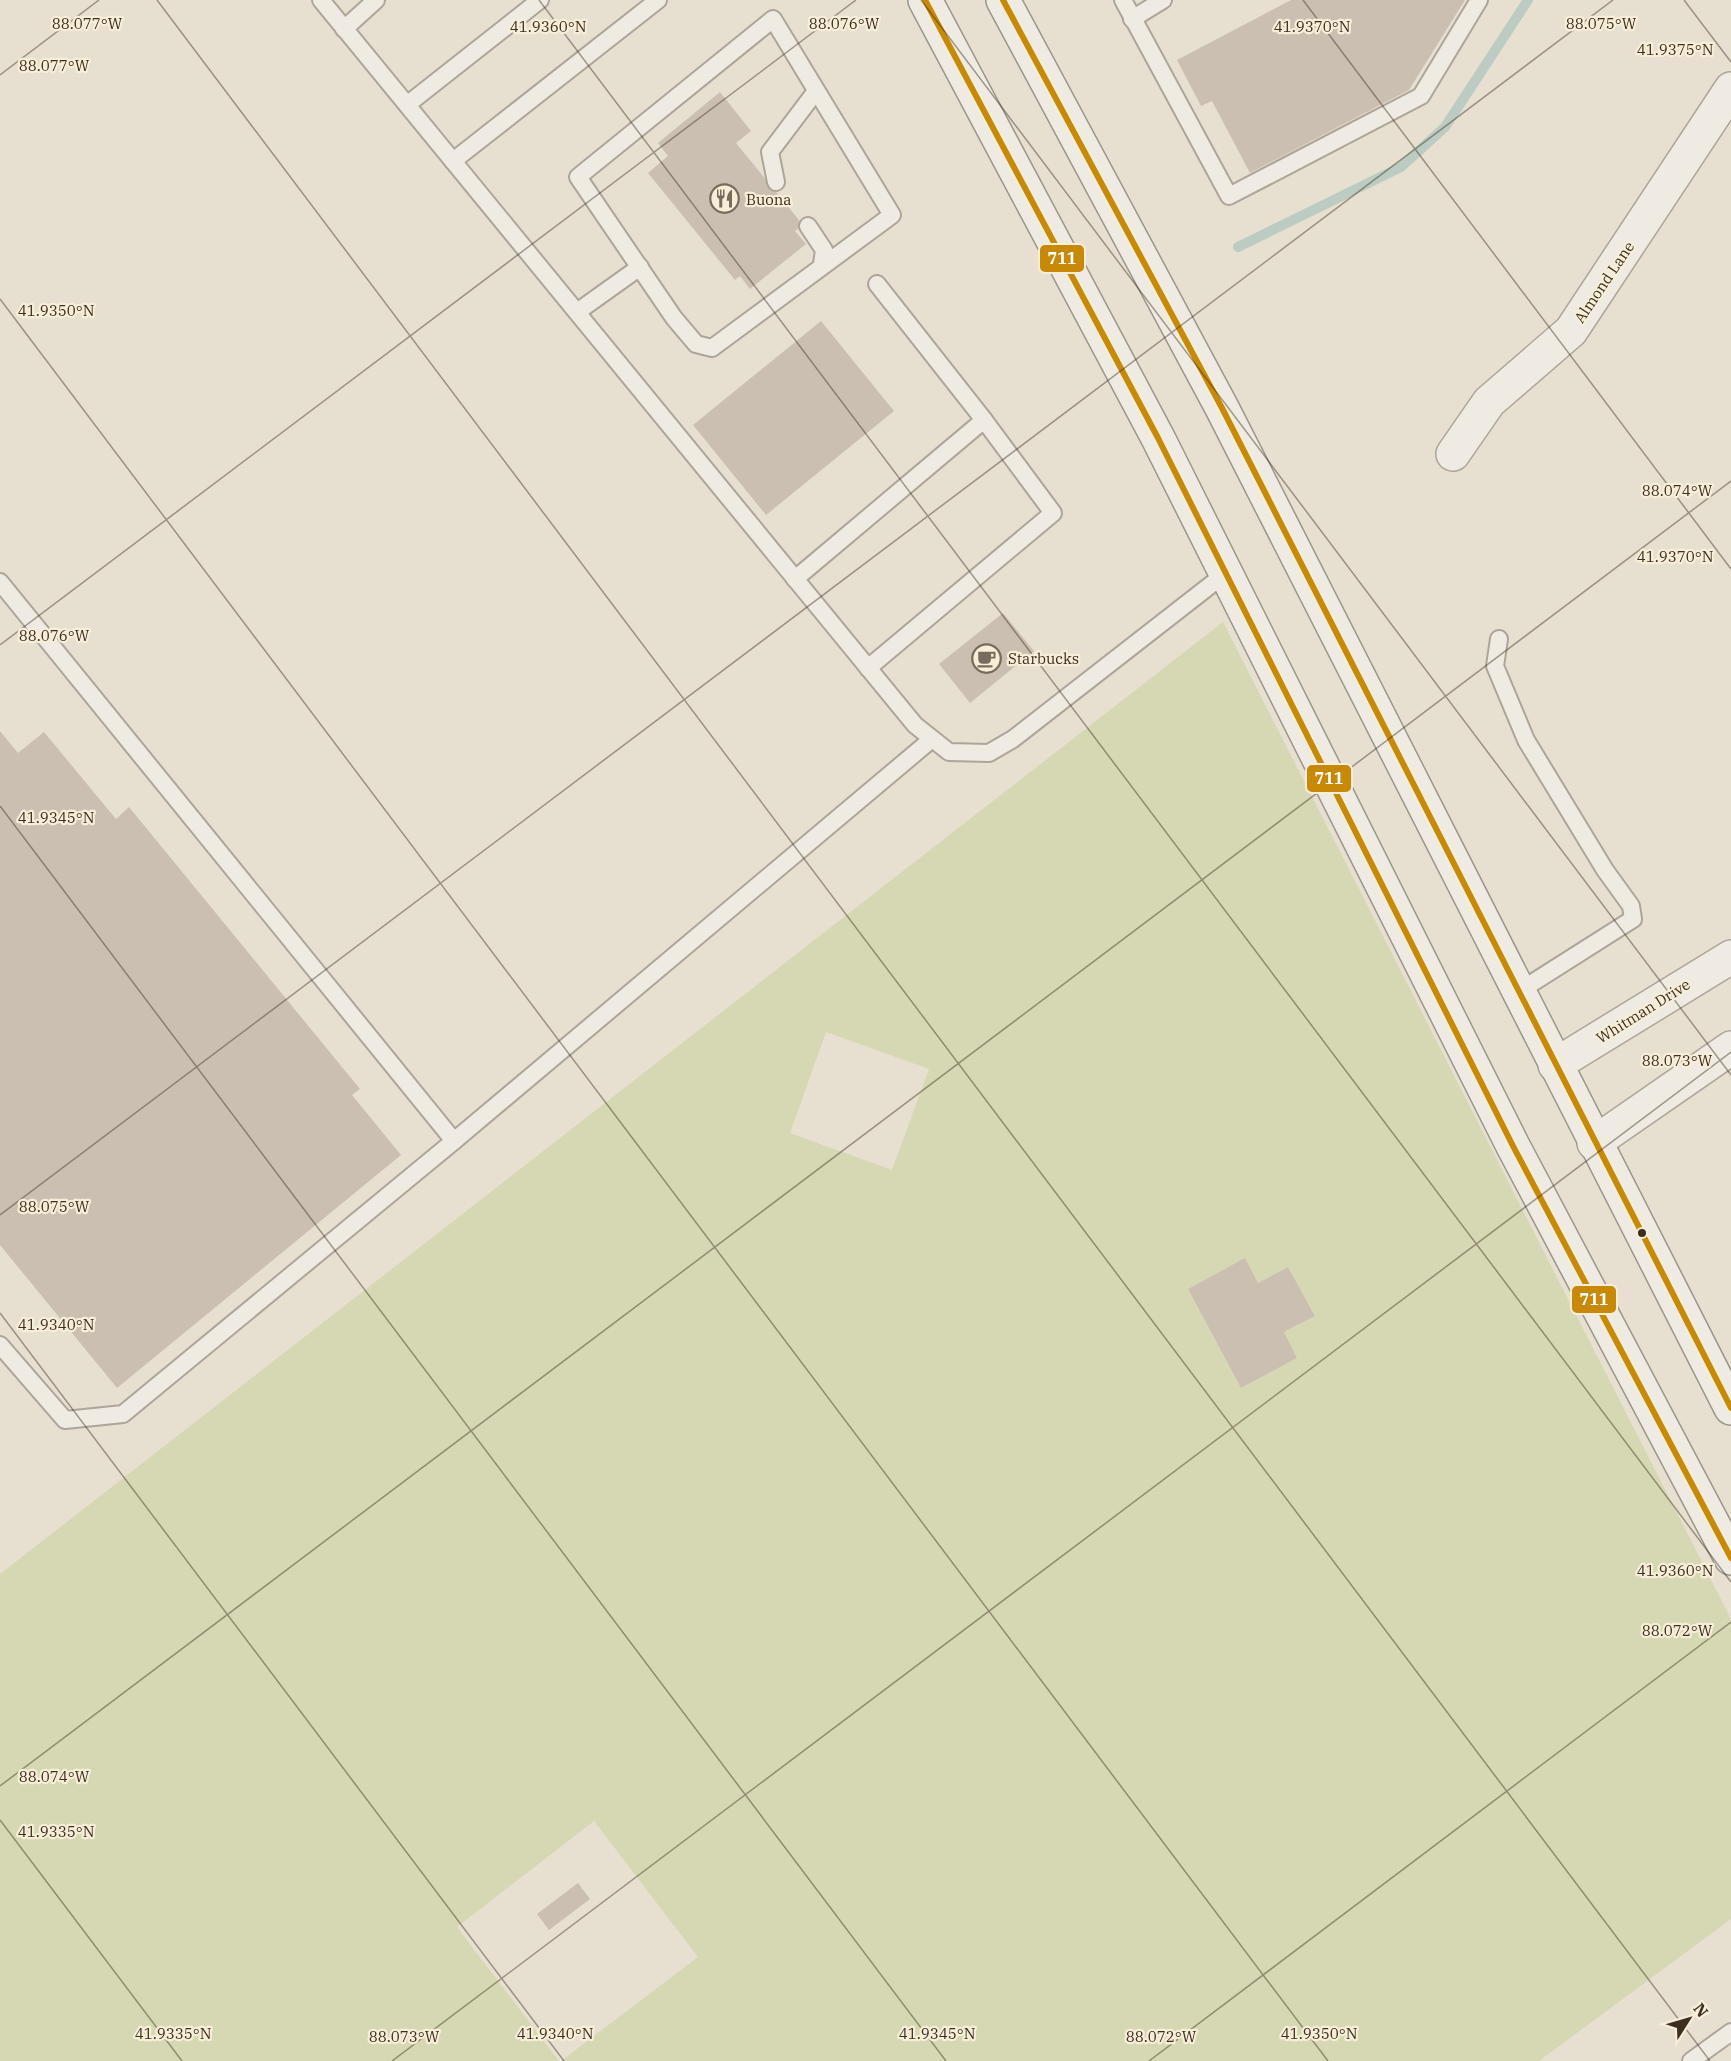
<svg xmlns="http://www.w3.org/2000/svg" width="1731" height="2061" viewBox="0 0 1731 2061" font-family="'IBM Plex Serif',serif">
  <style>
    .green { fill: #d6d7b3; fill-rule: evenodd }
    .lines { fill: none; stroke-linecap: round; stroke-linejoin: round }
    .stream { stroke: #bcccc2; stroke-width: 10 }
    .building { fill: #cbbfb2 }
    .lane-casing { stroke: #ada599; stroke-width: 20 }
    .street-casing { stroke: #ada599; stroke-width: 36 }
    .secondary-casing { stroke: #9c958a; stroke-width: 36 }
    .lane { stroke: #efebe3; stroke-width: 16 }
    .street { stroke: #efebe3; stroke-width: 33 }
    .secondary { stroke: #efebe3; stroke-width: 33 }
    .bus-1-casing { stroke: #f7eed8; stroke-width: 10 }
    .bus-1 { stroke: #c88808; stroke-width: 6 }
    .ticks { fill: none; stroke: #3d2e20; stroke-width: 1.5; stroke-opacity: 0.45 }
    .bus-dot { fill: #3d2e20; stroke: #f7eed8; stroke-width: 2 }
    .labels { text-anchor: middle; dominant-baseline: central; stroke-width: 4.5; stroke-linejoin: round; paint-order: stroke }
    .poi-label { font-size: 15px; fill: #3d2e20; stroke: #f7eed8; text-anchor: start }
    .street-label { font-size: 15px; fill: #3d2e20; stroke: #f7eed8 }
    .ticks-label { font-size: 15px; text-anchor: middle; fill: #3d2e20; stroke: #f7eed8; stroke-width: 4.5; stroke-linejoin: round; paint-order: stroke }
    .line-badge { stroke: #f7eed8; stroke-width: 2 }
    .badge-label { font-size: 16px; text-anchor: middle; font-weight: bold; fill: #fff }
  </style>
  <rect width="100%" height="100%" fill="#e7e0d1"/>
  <path class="green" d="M1223 622 1731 1619V1919L1539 2061H561L698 1957 594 1821 457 1927 559 2061H0V1574ZM826 1032 929 1069 892 1170 790 1133ZM1245 1259 1258 1283 1288 1267 1315 1316 1284 1332 1297 1358 1241 1388 1188 1289Z"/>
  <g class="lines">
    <polyline class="stream" points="1238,247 1401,167 1445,127 1528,0"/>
  </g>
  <g class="building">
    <polygon points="1291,0 1465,0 1409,90 1250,173 1212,101 1201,106 1177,60"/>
    <polygon points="720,92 751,131 736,143 803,225 795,231 806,244 750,289 740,276 735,280 648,173 668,156 658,143"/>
    <polygon points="821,321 894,411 766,515 693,425"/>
    <polygon points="1003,613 1034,651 970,703 939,664"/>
    <polygon points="0,731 18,753 44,732 116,819 129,807 360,1089 352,1095 401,1155 117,1388 0,1245"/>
    <polygon points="1245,1258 1258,1283 1288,1267 1315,1316 1284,1332 1297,1358 1241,1388 1188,1289"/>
    <polygon points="578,1883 590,1899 549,1930 537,1914"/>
  </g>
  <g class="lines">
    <defs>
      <g id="lane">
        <polyline points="321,0 915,725 949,752 989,753 1013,739 1226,573"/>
        <polyline points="1123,0 1229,196 1421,96 1479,0"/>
        <polygon points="773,19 892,215 712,348 696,344 674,318 578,177"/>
        <polyline points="1132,19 1163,0"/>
        <polyline points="344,29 376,0"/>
        <polyline points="408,104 540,0"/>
        <polyline points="453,161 658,0"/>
        <polyline points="776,182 770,152 816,91"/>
        <polyline points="808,226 824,250 822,264"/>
        <polyline points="877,284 984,420"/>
        <polyline points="577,312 640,267"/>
        <polyline points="795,579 984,420 1053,513 868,668"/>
        <polyline points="0,582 454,1141"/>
        <polyline points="1499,639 1495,666 1526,740 1605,870 1631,906 1633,919 1518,992"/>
        <polyline points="0,1345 65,1420 123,1414 454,1141 932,739"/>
        <polyline points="1691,2061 1731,2032"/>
      </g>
      <g id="street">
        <polyline points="1453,454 1489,402 1571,331 1731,89"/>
        <polyline points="1555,1065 1731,957"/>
        <polyline points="1594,1143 1731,1048"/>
      </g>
      <g id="secondary">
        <polyline points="925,0 1158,438 1513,1146 1731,1558"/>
        <polyline points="1003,0 1222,408 1731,1408"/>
      </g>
    </defs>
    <use href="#lane" class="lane-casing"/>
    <use href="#street" class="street-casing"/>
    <use href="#secondary" class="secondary-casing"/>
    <use href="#lane" class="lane"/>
    <use href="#street" class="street"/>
    <use href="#secondary" class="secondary"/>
    <defs>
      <g id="bus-1">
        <polyline points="925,0 1158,438 1513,1146 1731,1558"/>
        <polyline points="1003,0 1222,408 1731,1408"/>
      </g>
    </defs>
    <use href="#bus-1" class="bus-1-casing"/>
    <use href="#bus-1" class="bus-1"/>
  </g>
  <path class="ticks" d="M157 0 1710 2061M539 0 1731 1582M921 0 1731 1075M1303 0 1731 569M1684 0 1731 62M0 75 99 0M0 299 1328 2061M0 645 856 0M0 806 946 2061M0 1215 1613 0M0 1313 564 2061M0 1786 1731 481M0 1820 182 2061M392 2061 1731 1052M1149 2061 1731 1622"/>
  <defs>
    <symbol id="restaurant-ring" viewBox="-11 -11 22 22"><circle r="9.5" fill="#f7eed8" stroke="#786c5e" stroke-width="1.5"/><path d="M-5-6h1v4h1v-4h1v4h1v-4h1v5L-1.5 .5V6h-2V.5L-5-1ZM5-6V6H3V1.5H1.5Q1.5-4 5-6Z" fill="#786c5e"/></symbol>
    <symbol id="cafe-ring" viewBox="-11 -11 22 22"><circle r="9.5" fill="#f7eed8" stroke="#786c5e" stroke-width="1.5"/><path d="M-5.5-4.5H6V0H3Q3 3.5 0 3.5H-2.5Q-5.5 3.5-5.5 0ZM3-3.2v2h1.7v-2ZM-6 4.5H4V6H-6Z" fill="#786c5e"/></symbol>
  </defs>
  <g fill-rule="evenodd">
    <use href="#restaurant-ring" x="708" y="182" width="33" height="33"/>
    <use href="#cafe-ring" x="970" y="642" width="33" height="33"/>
  </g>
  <circle class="bus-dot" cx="1642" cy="1233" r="5"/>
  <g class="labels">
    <g class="poi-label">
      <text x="746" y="199">Buona</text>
      <text x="1008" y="658">Starbucks</text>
    </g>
    <g class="street-label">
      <text transform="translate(1604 282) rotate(-56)">Almond Lane</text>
      <text transform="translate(1643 1011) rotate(-32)">Whitman Drive</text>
    </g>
  </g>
  <g class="ticks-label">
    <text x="1601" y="29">88.075°W</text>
    <text x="87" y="29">88.077°W</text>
    <text x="844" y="29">88.076°W</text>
    <text x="548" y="32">41.9360°N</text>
    <text x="1312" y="32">41.9370°N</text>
    <text x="1675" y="55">41.9375°N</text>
    <text x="54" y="71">88.077°W</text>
    <text x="56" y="316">41.9350°N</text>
    <text x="1677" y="496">88.074°W</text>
    <text x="1675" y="562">41.9370°N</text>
    <text x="54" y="641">88.076°W</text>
    <text x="56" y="823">41.9345°N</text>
    <text x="1677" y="1066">88.073°W</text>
    <text x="54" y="1212">88.075°W</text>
    <text x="56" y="1330">41.9340°N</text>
    <text x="1675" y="1576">41.9360°N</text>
    <text x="1677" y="1636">88.072°W</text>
    <text x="54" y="1782">88.074°W</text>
    <text x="56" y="1837">41.9335°N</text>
    <text x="173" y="2039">41.9335°N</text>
    <text x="555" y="2039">41.9340°N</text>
    <text x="937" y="2039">41.9345°N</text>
    <text x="1319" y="2039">41.9350°N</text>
    <text x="404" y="2042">88.073°W</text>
    <text x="1161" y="2042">88.072°W</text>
  </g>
  <g class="line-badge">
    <rect x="1039" y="244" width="46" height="29" rx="6" fill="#c88808"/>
    <rect x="1306" y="764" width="46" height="29" rx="6" fill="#c88808"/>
    <rect x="1571" y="1285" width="46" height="29" rx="6" fill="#c88808"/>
  </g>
  <g class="badge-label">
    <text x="1062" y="264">711</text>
    <text x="1329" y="784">711</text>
    <text x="1594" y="1305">711</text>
  </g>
  <g transform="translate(1689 2019) rotate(53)" stroke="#f7eed8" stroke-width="4.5" paint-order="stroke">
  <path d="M0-4.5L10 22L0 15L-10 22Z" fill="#3d2e20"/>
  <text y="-9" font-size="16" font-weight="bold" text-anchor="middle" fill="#3d2e20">N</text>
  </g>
</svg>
